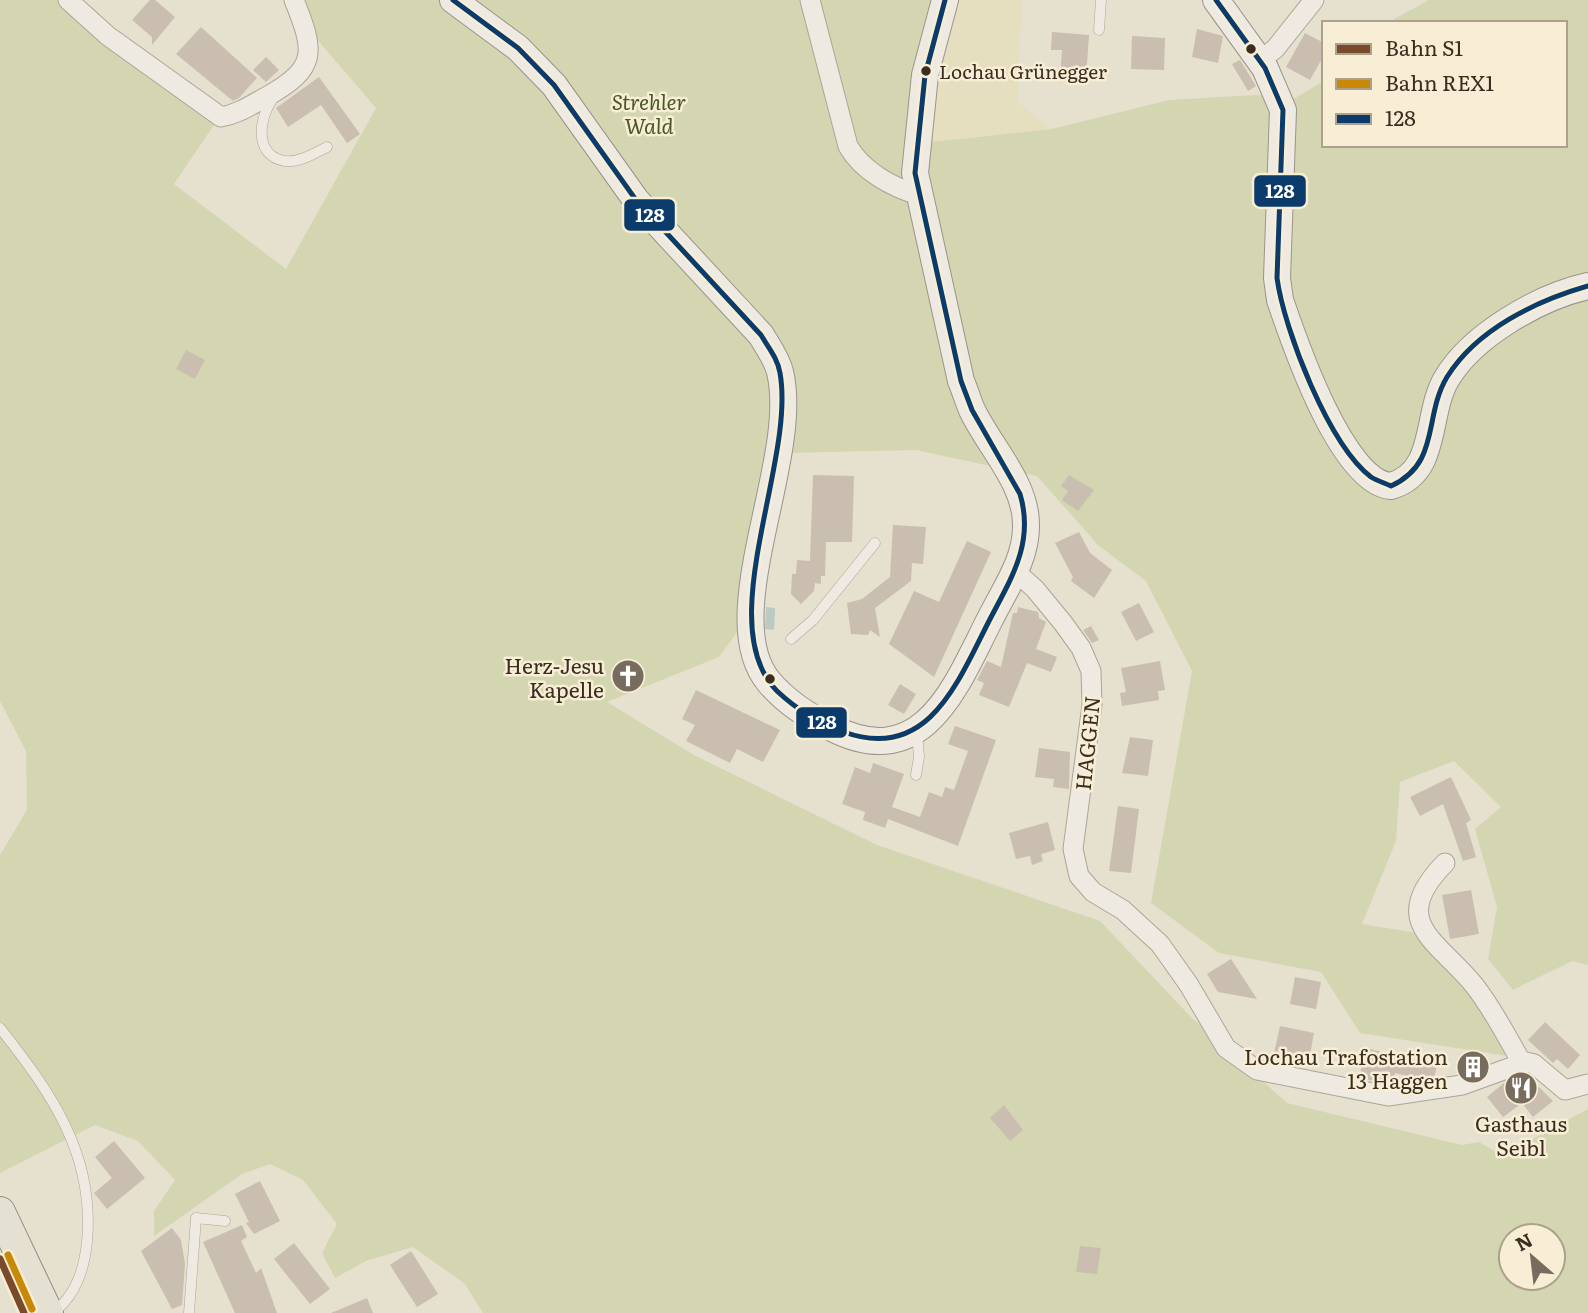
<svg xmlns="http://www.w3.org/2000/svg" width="1588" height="1313" viewBox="0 0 1588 1313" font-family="Literata,serif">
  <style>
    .farmland { fill: #e5dfbf }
    .green { fill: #d4d6b1; fill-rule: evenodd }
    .water { fill: #baccc2 }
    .building { fill: #cabeb0 }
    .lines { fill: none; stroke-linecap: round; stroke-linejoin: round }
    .lane-casing { stroke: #aba597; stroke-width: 11 }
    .street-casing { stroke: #aba597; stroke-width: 21 }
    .secondary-casing { stroke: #9b9488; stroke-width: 28 }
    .primary-casing { stroke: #918a7e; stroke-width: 32 }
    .lane { stroke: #eeeae1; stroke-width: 10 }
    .street { stroke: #eeeae1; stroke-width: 19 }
    .secondary { stroke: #eeeae1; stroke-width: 26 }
    .primary { stroke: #e5e1d2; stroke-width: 30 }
    .bus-1-casing { stroke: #f7eed5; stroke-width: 10 }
    .bus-1 { stroke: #0b3b6a; stroke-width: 5 }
    .rail-1-casing { stroke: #f7eed5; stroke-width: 12 }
    .rail-2-casing { stroke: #f7eed5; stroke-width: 12 }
    .rail-1 { stroke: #7a4b2a; stroke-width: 7 }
    .rail-2 { stroke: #c88808; stroke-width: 7 }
    .bus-dot { fill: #3b2d1f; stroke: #f7eed5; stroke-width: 2.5 }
    .labels { text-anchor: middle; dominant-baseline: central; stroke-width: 5; stroke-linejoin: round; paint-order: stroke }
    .bus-label { font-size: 19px; fill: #3b2d1f; stroke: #f7eed5; text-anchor: start }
    .park-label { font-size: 21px; font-style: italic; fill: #495825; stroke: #f7eed5 }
    .poi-label { font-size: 21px; fill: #3b2d1f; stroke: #f7eed5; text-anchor: end }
    .street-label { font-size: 21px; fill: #3b2d1f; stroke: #f7eed5 }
    .line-badge { stroke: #f7eed5; stroke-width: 2.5 }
    .badge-label { font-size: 19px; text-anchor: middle; font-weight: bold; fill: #fff }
  </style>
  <rect width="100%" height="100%" fill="#e6e0cf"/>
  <polygon class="farmland" points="955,0 1022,0 1017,101 1052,129 922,143"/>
  <path class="green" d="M0 0H58L216 122 174 184 286 269 376 108 303 23 294 0H936L922 143 1052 129 1169 100 1255 95 1295 98 1324 81V145H1565V23H1387L1429 0H1588V965L1572 961 1513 990 1488 959 1497 907 1475 829 1501 807 1454 761 1400 782 1396 841 1362 924 1417 933 1476 997 1507 1056 1360 1033 1321 972 1219 953 1151 903 1192 671 1146 581 1099 546 1037 476 916 450 786 453 790 372 512 51 755 339 775 383 769 455 738 631 719 657 607 702 694 755 877 845 1100 921 1191 1017 1287 1103 1462 1145 1479 1142 1496 1152 1520 1146 1588 1109V1313H483L465 1284 413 1247 366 1261 335 1278 322 1253 337 1224 303 1180 270 1164 242 1174 154 1236V1211L175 1180 138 1141 95 1125 0 1173V855L27 810 26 751 0 701ZM1511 1236H1553V1278H1511Z"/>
  <polygon class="water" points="766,607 775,608 774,630 765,629"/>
  <g class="building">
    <polygon points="150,0 155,0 175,17 152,45 152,37 132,20"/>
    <polygon points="201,27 257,78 239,98 233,101 176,54"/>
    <polygon points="1197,29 1223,36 1218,63 1192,57"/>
    <polygon points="1052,32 1089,35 1086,79 1060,77 1062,50 1051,50"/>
    <polygon points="1305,33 1324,43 1324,55 1310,80 1286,67"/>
    <polygon points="1132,36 1165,38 1164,70 1131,69"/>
    <polygon points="266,57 279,70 266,82 253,70"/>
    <polygon points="1240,60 1256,86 1248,91 1232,64"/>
    <polygon points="319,77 360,134 347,143 321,105 288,127 276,108"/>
    <polygon points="186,350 205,360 195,379 176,369"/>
    <polygon points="813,475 854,476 852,542 826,542 825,576 821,576 821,584 815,583 814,591 801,604 791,594 792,574 796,574 797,560 810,561"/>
    <polygon points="1069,475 1094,490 1078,511 1062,500 1068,491 1061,486"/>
    <polygon points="893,525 926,527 923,564 912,563 911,581 875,608 880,637 870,630 868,635 851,634 847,603 862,599 890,577"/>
    <polygon points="1079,532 1090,553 1112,570 1094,598 1071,581 1073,577 1055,543"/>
    <polygon points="967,541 991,552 934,677 889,644 914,591 939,602"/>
    <polygon points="1139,603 1154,632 1136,641 1121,612"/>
    <polygon points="1018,607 1038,612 1039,618 1046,622 1036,649 1057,657 1051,672 1027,663 1009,707 979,695 984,683 977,680 987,661 1001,667 1013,613 1017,613"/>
    <polygon points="1091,626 1099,640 1092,643 1083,630"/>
    <polygon points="1160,661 1165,690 1158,691 1159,700 1122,706 1120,693 1126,692 1121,668"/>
    <polygon points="900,684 916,694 904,714 888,705"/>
    <polygon points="696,690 780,730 763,762 737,749 730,763 686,741 695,725 682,719"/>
    <polygon points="955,726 996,740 958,846 888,819 885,828 863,820 865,812 842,804 855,767 870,773 873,763 904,774 892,807 920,817 929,792 942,797 945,787 954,790 968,751 948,744"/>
    <polygon points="1130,737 1153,740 1148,776 1122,773"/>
    <polygon points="1039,748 1070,752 1069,789 1053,787 1054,779 1035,777"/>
    <polygon points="1451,777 1471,820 1466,823 1476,857 1463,861 1443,804 1420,816 1410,797"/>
    <polygon points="1118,806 1139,809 1131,873 1109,871"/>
    <polygon points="1048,822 1055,850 1041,854 1043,861 1032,865 1030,856 1016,859 1009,833"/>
    <polygon points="1471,890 1479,934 1450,939 1442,895"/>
    <polygon points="1231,959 1257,999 1218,992 1207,974"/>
    <polygon points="1295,977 1321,982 1316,1009 1290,1004"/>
    <polygon points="1545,1022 1580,1055 1568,1069 1557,1059 1553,1063 1528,1040"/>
    <polygon points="1280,1026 1314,1033 1309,1060 1274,1053"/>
    <polygon points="1366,1048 1437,1066 1434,1077 1420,1079 1395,1073 1393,1083 1388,1084 1359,1078"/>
    <polygon points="1527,1075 1553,1101 1533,1117 1522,1103 1503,1117 1487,1097 1505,1082"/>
    <polygon points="1004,1105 1023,1130 1010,1141 990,1118"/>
    <polygon points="114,1141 145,1178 107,1209 94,1193 112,1178 95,1157"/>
    <polygon points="260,1181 280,1221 254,1234 246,1223 249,1222 235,1194"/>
    <polygon points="242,1225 247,1237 241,1241 256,1273 261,1268 277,1313 235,1313 203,1242"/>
    <polygon points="172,1228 181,1240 185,1264 182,1305 172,1309 141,1251"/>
    <polygon points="294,1243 330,1289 310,1304 274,1259"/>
    <polygon points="1080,1246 1101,1248 1097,1274 1076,1272"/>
    <polygon points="411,1251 438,1294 417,1307 390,1265"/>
    <polygon points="367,1298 373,1313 331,1313"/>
  </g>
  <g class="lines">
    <defs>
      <g id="lane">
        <polyline points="1099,30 1101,0"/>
        <path d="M273 98C259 117 253 156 285 161 299 163 315 153 327 147"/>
        <polyline points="791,639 813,620 875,543"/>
        <polyline points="916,775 919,757 917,732"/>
        <path d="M0 1028C52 1094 95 1155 87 1242 84 1270 76 1295 53 1313"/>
        <polyline points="189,1313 196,1218 225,1221"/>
      </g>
      <g id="street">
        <path d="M68 0 108 36 221 117C238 114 251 105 266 97 318 68 315 52 294 0"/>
        <path d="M810 0 848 146C862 171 892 187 918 195"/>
        <polyline points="1260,60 1275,49 1314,0"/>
        <polyline points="1016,572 1035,589 1063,623 1081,648 1091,671 1092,705 1073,849 1079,876 1093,892 1123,910 1160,944 1189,985 1226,1048 1257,1070 1388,1096 1462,1085 1526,1062 1534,1064 1565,1090 1588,1084"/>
        <path d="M1445 863C1387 922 1437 940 1474 985 1493 1009 1507 1037 1522 1063"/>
      </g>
      <g id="secondary">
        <path d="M453 0 518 48 554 85 636 200 761 335C768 347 777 359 780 372 801 458 714 617 769 682 786 702 809 717 832 728 923 774 955 688 989 621 1004 590 1027 560 1026 524 1026 483 989 446 972 410 968 401 965 390 961 381L915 173 925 75 945 0"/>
        <path d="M1216 0 1265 68 1283 110 1277 278 1280 300C1294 341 1342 483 1391 486 1439 472 1425 414 1447 378 1473 335 1539 297 1588 286"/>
      </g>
      <polyline id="primary" points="0,1212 48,1313"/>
    </defs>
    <use href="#lane" class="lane-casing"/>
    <use href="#street" class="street-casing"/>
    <use href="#secondary" class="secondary-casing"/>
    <use href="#primary" class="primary-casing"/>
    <use href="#lane" class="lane"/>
    <use href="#street" class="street"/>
    <use href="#secondary" class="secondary"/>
    <use href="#primary" class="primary"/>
    <defs>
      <g id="bus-1">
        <path d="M453 0 518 48 554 85 636 200 761 335C768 347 778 359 780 373 796 461 711 625 777 691 796 709 819 723 844 732 927 762 957 684 988 623 1010 580 1035 544 1020 494L972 410 961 381 915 173 925 75 945 0"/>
        <path d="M1216 0 1265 68 1283 110 1277 278C1284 330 1329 445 1371 477 1377 481 1385 483 1391 486 1441 463 1423 417 1447 377 1477 329 1536 301 1588 286"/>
      </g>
    </defs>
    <use href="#bus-1" class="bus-1-casing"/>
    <use href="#bus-1" class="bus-1"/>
    <defs>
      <polyline id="rail-1" points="0,1259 24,1313"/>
      <polyline id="rail-2" points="8,1255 32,1309"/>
    </defs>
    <use href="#rail-1" class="rail-1-casing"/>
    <use href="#rail-2" class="rail-2-casing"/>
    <use href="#rail-1" class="rail-1"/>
    <use href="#rail-2" class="rail-2"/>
  </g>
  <defs>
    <symbol id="church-disc" viewBox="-11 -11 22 22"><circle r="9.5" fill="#776c5d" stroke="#f7eed5"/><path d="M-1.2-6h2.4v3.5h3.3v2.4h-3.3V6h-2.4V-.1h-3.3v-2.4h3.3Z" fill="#fff"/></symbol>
    <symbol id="building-disc" viewBox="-11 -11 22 22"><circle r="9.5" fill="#776c5d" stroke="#f7eed5"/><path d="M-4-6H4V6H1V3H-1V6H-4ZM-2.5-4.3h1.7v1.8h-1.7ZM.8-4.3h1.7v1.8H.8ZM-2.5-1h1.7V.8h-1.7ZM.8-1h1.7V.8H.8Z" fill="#fff"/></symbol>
    <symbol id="restaurant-disc" viewBox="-11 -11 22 22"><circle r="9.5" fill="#776c5d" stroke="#f7eed5"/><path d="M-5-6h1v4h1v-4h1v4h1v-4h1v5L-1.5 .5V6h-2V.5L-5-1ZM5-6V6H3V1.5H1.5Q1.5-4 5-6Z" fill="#fff"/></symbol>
  </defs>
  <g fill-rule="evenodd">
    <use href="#church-disc" x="609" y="657" width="38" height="38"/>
    <use href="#building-disc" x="1454" y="1048" width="38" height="38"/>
    <use href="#restaurant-disc" x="1502" y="1069" width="38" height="38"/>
  </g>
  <g class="bus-dot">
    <circle cx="1251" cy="49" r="6"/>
    <circle cx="926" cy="71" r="6"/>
    <circle cx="770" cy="679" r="6"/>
  </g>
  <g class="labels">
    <g class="bus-label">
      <text x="939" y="71">Lochau Grünegger</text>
    </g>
    <g class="park-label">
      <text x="649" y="100">Strehler<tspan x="649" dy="24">Wald</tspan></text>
    </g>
    <g class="poi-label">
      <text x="604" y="664">Herz-Jesu<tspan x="604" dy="24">Kapelle</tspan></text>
      <text x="1448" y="1055">Lochau Trafostation<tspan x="1448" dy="24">13 Haggen</tspan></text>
      <text x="1521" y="1122" text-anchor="middle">Gasthaus<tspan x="1521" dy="24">Seibl</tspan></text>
    </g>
    <g class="street-label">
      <text transform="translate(1086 743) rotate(-84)">HAGGEN</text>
    </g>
  </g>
  <g class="line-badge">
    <rect x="1253" y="174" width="54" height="34" rx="7" fill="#0b3b6a"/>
    <rect x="623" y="198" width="53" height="34" rx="7" fill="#0b3b6a"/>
    <rect x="795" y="706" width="53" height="33" rx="7" fill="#0b3b6a"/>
  </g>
  <g class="badge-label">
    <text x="1280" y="198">128</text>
    <text x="650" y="222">128</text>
    <text x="822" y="729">128</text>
  </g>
  <rect x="1322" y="21" width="245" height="126" fill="#f7eed5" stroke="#aca18c" stroke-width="2"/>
  <rect x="1336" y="44" width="35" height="10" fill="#7a4b2a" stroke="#aca18c" stroke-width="2"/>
  <text x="1385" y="56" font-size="21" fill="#3b2d1f">Bahn S1</text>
  <rect x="1336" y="79" width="35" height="10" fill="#c88808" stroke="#aca18c" stroke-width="2"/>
  <text x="1385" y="91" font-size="21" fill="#3b2d1f">Bahn REX1</text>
  <rect x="1336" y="114" width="35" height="10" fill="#0b3b6a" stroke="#aca18c" stroke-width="2"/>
  <text x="1385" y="126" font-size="21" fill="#3b2d1f">128</text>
  <g transform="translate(1532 1257) rotate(332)"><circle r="33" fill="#f7eed5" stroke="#aca18c" stroke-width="2"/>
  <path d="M0-5L12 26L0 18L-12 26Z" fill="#776c5d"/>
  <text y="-10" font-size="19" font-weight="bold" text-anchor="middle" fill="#3b2d1f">N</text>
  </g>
</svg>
